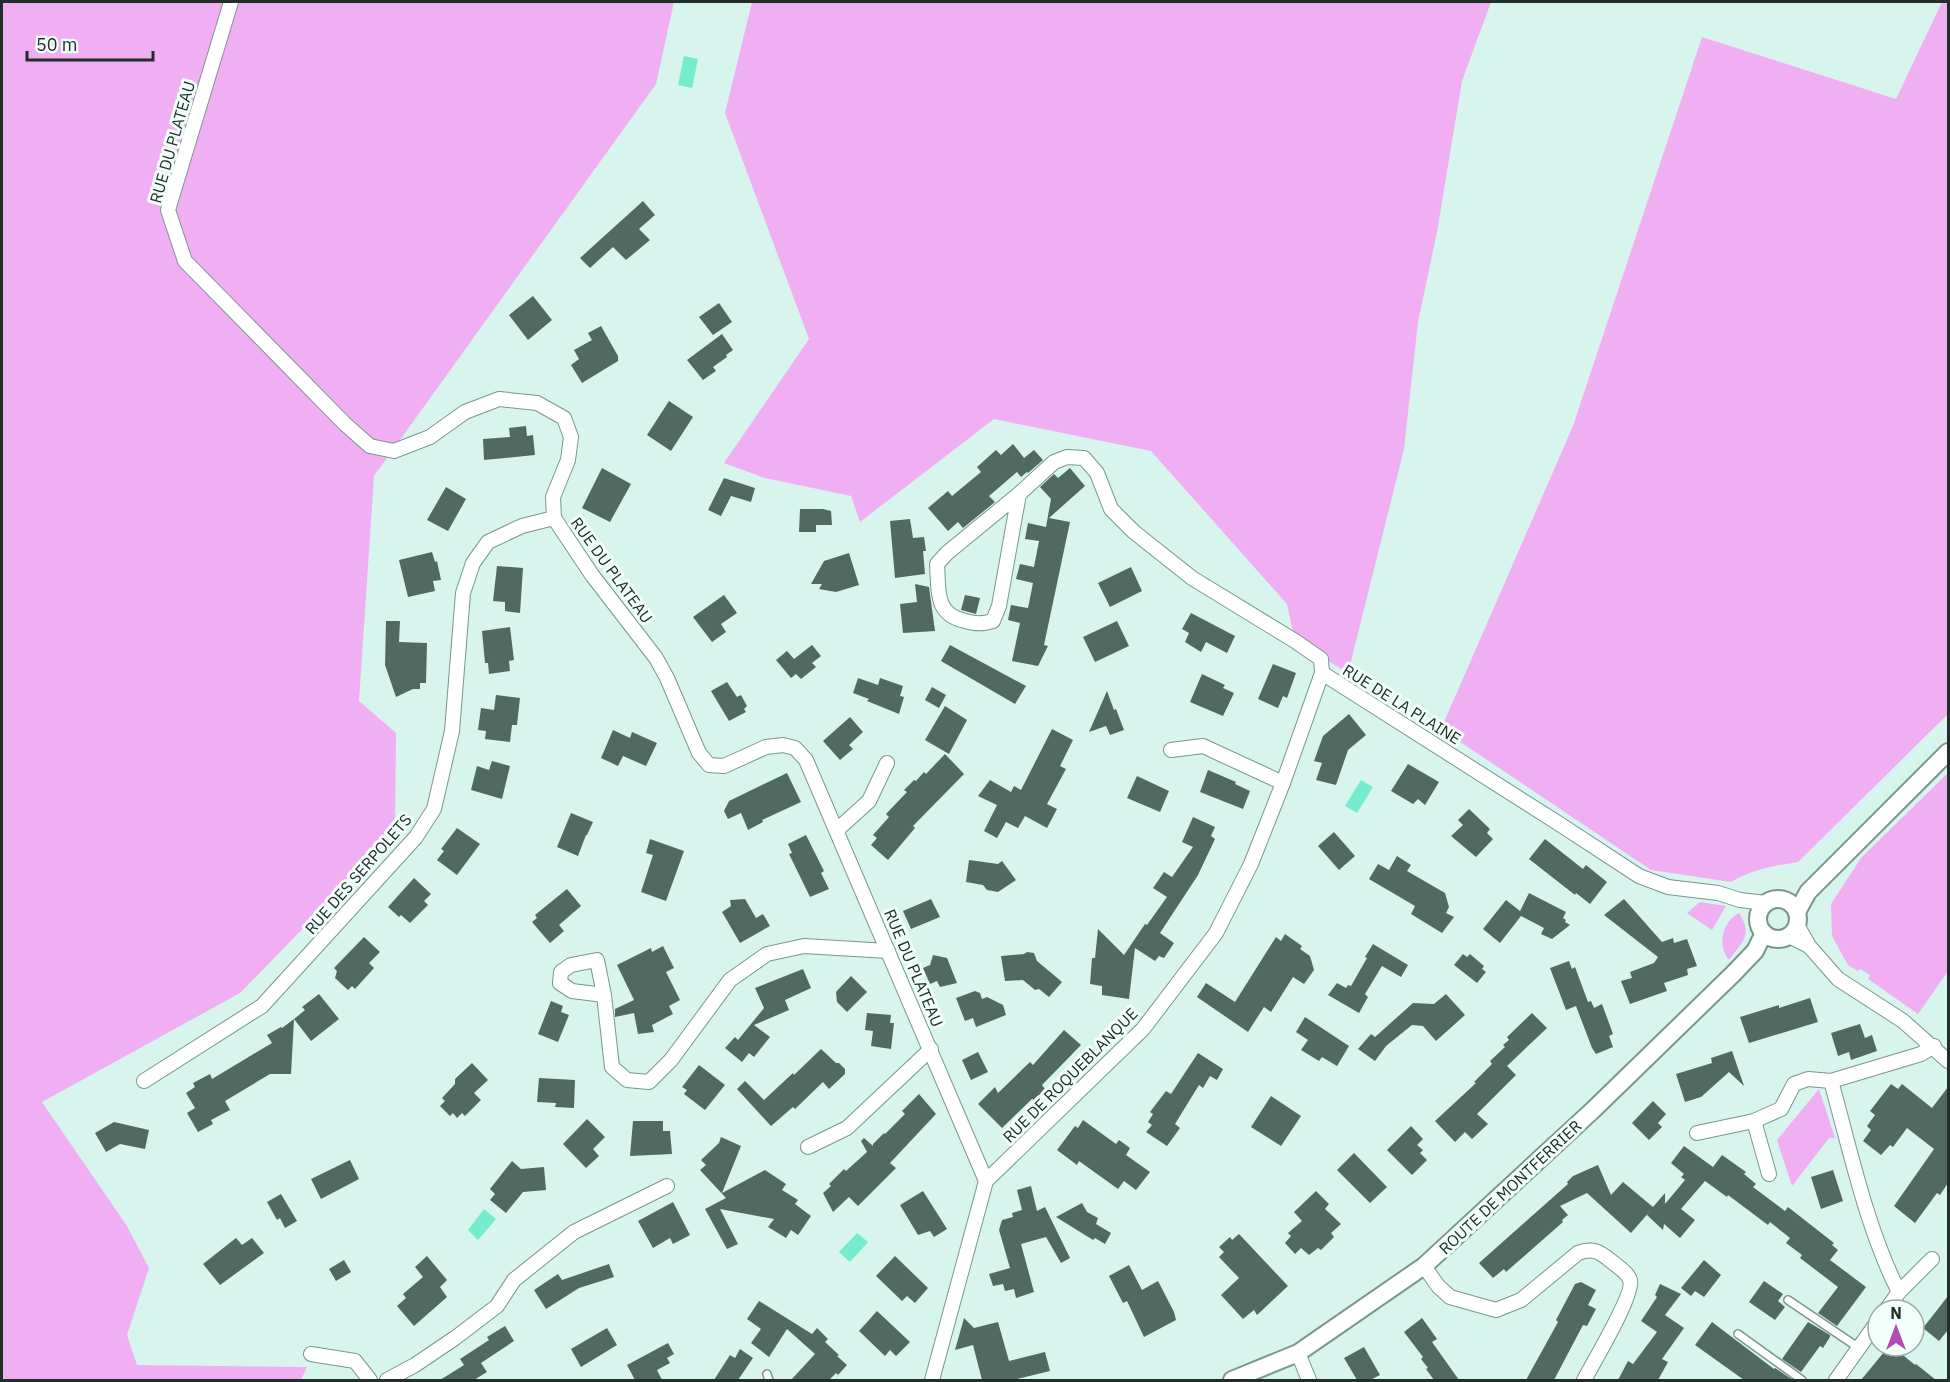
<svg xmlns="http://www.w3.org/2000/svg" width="1950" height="1382" viewBox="0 0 1950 1382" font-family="'IBM Plex Sans',sans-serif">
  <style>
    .green { fill: #f0aff2 }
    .water { fill: #75ecce }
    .building { fill: #506a62 }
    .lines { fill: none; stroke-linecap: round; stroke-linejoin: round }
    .service-casing { stroke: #7a968e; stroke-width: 10 }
    .minor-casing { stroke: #7a968e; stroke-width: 16 }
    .tertiary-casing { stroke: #7a968e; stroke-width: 20 }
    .service { stroke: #fff; stroke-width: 7 }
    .minor { stroke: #fff; stroke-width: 14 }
    .tertiary { stroke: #fff; stroke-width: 16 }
    .labels { text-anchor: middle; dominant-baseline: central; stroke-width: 6; stroke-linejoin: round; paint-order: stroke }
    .street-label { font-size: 16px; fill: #222e2a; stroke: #f2fefa }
  </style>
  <rect width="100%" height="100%" fill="#d7f5ec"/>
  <g class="green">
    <polygon points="2,2 674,2 656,84 374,476 359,701 396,733 395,834 240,993 42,1102 127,1226 149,1268 127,1335 137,1365 307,1367 301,1380 2,1380"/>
    <polygon points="752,2 1491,2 1462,81 1437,232 1418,322 1404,449 1348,673 1295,641 1287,604 1151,451 994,419 860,522 851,496 765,478 724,463 809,339 725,113"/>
    <path d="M1942 2H1948V714L1798 862C1774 866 1753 869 1731 882L1651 870 1441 729 1573 426 1702 37 1896 99Z"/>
    <polygon points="1948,773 1948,971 1918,1014 1868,979 1870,975 1860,969 1858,971 1848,965 1832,936 1831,904 1861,858"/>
    <polygon points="1700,902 1726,906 1712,930 1687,913"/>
    <path d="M1739 913C1753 935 1743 941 1729 960 1717 945 1722 922 1739 913Z"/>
    <polygon points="1819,1089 1835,1138 1829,1138 1792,1186 1777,1140"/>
  </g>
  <g class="water">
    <polygon points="684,56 698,59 692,88 678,85"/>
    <polygon points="1361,780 1373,787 1357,813 1345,806"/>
    <polygon points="484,1209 496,1219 478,1240 468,1230"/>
    <polygon points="857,1233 868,1242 850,1262 839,1252"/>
  </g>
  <g class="building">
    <polygon points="643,201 655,215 639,229 650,240 626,260 613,247 590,268 580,258"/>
    <polygon points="533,296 552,320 528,340 509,315"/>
    <polygon points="719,303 732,322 713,335 699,317"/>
    <polygon points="601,326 618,356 618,361 582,383 571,365 579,359 574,350 592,340 588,333"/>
    <polygon points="722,334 733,350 726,355 727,357 713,367 716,371 703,380 687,360"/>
    <polygon points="669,401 693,417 671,451 647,435"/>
    <polygon points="526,426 527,436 533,435 535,455 484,460 483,439 510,437 509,428"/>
    <polygon points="1013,444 1024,458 1034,450 1043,460 1028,473 1027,472 1021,477 1017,472 989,496 995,502 963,528 958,522 948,531 928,508 948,491 952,496 981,472 977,467 996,450 1001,455"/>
    <polygon points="602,468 631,484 610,522 582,508"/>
    <polygon points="1070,468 1085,486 1049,518 1070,522 1044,645 1048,646 1038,666 1012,661 1020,623 1008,620 1011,605 1028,608 1033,583 1016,579 1020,564 1034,567 1039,541 1025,539 1028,523 1046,527 1051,499 1040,487 1054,474 1058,478"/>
    <polygon points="724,478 755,488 751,502 731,496 721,516 708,510"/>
    <polygon points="446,487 466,499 448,531 427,520"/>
    <polygon points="800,509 823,509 831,511 832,525 816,525 816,532 799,532"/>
    <polygon points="910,519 913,538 924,537 926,551 923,551 925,574 895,578 890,521"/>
    <polygon points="432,552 435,562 437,561 441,580 433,581 435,591 408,597 399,560"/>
    <polygon points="849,553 859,585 836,592 819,589 822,584 811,584 824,561"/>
    <polygon points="497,566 523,568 520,613 505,611 505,602 493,601"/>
    <polygon points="1131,567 1142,591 1110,607 1098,583"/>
    <polygon points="915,584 929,587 935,631 903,633 900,604 917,602"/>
    <polygon points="724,595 737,613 721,624 726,632 712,642 693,617"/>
    <polygon points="965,595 980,598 976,614 961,610"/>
    <polygon points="1191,613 1235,636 1227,653 1206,642 1201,652 1185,642 1189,633 1182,629"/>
    <polygon points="386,621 400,621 399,642 427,643 426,683 420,683 420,689 413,689 396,697 385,665"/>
    <polygon points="1117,621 1129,646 1095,662 1083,637"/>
    <polygon points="510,627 514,660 509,661 510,671 489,674 488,663 485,663 482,631"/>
    <polygon points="812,645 821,656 812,663 816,667 801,679 796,674 791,678 776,660 787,651 794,659"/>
    <polygon points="950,645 1026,686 1015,704 941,661"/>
    <polygon points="1273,664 1296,673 1287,698 1283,696 1278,708 1258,699"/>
    <polygon points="1202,674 1225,685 1223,688 1234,693 1223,716 1190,702"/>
    <polygon points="858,678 878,685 880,678 903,686 900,696 904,697 899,714 867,701 869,699 853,693"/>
    <polygon points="727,682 737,697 741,695 747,706 744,709 746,712 729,721 711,691"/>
    <polygon points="932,687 946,695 939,708 925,700"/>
    <polygon points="1107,691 1114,710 1116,709 1124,730 1110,735 1106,726 1089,732"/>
    <polygon points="496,695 520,698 517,725 512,725 510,742 485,739 486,731 478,730 481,708 494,710"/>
    <polygon points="945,706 967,720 949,754 925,740"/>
    <polygon points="1349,714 1366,735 1348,750 1336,785 1316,780 1322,763 1314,761 1323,736"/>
    <polygon points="850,717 863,732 849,745 853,749 840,760 823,741"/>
    <polygon points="1052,729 1073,740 1060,766 1066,769 1047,804 1057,809 1047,828 1025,816 1018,828 1006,822 997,838 984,831 997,805 978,796 990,780 1011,792 1014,786 1021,790"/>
    <polygon points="613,730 630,738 632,732 657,743 646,766 623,756 618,766 601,758"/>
    <polygon points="945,754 964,774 913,826 915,828 888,860 871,845 877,838 873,835 889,817 886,814 907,792 904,790 914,780 916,781 924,772 926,774"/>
    <polygon points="492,761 510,766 502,799 471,790 477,766 489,770"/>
    <polygon points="1408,764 1439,782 1425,805 1418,799 1413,804 1391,791"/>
    <polygon points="1208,770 1236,782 1235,784 1250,791 1243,809 1200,792"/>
    <polygon points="787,773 801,802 762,820 763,822 748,830 741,813 728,819 724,811 729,801"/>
    <polygon points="1137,776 1169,791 1160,812 1127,798"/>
    <polygon points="1469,809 1490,829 1487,833 1493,839 1476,857 1451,836 1463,825 1458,820"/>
    <polygon points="571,813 593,822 587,835 586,835 578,856 557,847"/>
    <polygon points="1193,817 1215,827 1211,836 1215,839 1198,875 1160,933 1174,943 1164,958 1159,956 1155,961 1135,948 1129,999 1102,995 1102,986 1090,984 1092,958 1095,958 1098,929 1124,955 1145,924 1147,925 1167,897 1153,888 1164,872 1172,877 1193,847 1182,842"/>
    <polygon points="457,828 480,844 457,875 437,860 444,851 441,849"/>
    <polygon points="1334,832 1355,856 1339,870 1318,846"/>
    <polygon points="806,835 824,871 821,873 829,889 810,897 789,854 792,853 788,844"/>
    <polygon points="650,839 684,851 666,901 641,892 653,855 646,853"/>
    <polygon points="1545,839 1583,869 1586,865 1607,882 1590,904 1576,893 1575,895 1529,859"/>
    <polygon points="1397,856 1411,865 1407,871 1445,893 1449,907 1446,913 1454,917 1442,933 1411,914 1415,906 1369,879 1378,864 1389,870"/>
    <polygon points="969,860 998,864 1002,861 1016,880 998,892 987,890 983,885 966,882"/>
    <polygon points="414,878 431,894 424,901 428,905 410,923 401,915 399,917 388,907"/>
    <polygon points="567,889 581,906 559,925 564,931 550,943 532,922 537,918 535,915"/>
    <polygon points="1529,893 1566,912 1563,918 1566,920 1565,922 1570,925 1552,939 1541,934 1544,928 1521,916 1500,943 1483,929 1506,900 1520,911"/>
    <polygon points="745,899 756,918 763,914 770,926 740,943 722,912 731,906 730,900"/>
    <polygon points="931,899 940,917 911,929 903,911"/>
    <polygon points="1624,899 1662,942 1673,938 1674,943 1687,939 1697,966 1687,969 1688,975 1664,983 1667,991 1630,1004 1621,981 1632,978 1630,972 1654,963 1658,957 1604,915"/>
    <polygon points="1285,934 1302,946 1300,949 1310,956 1314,970 1304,984 1293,977 1271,1012 1264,1007 1248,1032 1197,997 1206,983 1235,1002 1276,937 1281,941"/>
    <polygon points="364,937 380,952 369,963 374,968 355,989 352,986 348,990 335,978 337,971 334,968"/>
    <polygon points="1373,944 1408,965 1401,977 1382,966 1365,994 1368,997 1359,1013 1328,995 1337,983 1346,988 1348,985 1351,986 1367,958 1365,957"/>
    <polygon points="663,946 674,968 666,972 680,1000 669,1006 673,1014 652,1025 654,1032 638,1034 634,1013 615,1017 615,1009 634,1000 617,965 651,948 652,952"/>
    <polygon points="1027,952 1034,953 1037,961 1062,982 1049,997 1039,989 1035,990 1023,980 1005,981 1001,956 1024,954"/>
    <polygon points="1463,954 1467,957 1470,954 1484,966 1482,969 1486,972 1477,983 1454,965"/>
    <polygon points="933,955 947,958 957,983 940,987 937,981 930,984 923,968 930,965"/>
    <polygon points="1569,961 1572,969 1575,967 1588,1002 1591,1001 1594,1008 1602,1004 1613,1034 1609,1036 1613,1047 1596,1054 1592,1048 1576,1006 1566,1010 1550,968"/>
    <polygon points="803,969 811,988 785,1000 789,1010 754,1025 770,1037 754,1057 749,1053 742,1062 725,1048 735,1037 738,1040 764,1008 755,988"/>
    <polygon points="851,976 867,992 847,1012 837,1002 836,992"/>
    <polygon points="975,991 980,993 982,999 987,997 1003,1005 1006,1015 976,1027 973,1018 965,1021 956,998"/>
    <polygon points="319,994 339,1019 311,1041 294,1019 305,1010 302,1007"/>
    <polygon points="1446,994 1465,1015 1436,1041 1423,1026 1412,1025 1386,1046 1375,1061 1358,1049 1371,1034 1375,1037 1413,1003 1434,1004"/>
    <polygon points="1810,998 1818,1022 1749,1043 1740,1017 1779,1005 1779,1008"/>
    <polygon points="551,1001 563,1006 561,1012 569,1015 558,1042 538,1034"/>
    <polygon points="867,1013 891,1015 890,1023 894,1023 891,1049 871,1046 873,1031 865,1030"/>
    <polygon points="1532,1013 1547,1028 1507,1066 1516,1075 1477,1114 1488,1124 1472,1139 1465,1132 1455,1142 1435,1121 1476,1083 1474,1082 1492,1064 1490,1061 1505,1047 1503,1045 1509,1040 1507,1037"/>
    <polygon points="1305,1017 1349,1046 1337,1066 1322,1057 1319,1061 1301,1050 1308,1040 1296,1032"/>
    <polygon points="294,1019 291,1074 270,1074 225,1101 230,1110 211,1120 213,1124 198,1132 187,1113 195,1108 186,1093 195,1087 193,1083 210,1074 212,1079 272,1043 267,1035 281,1027 282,1028"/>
    <polygon points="1860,1024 1865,1038 1872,1035 1877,1051 1851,1060 1849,1052 1838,1056 1831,1033"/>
    <polygon points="1064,1030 1081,1045 1042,1085 1045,1089 1034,1100 1032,1099 1002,1128 978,1104 995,1087 998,1093 1030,1062 1033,1065"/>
    <polygon points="821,1049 836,1063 839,1063 845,1069 845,1074 829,1089 823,1082 795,1109 793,1107 771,1126 737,1089 745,1081 764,1100 793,1073 794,1075"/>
    <polygon points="1732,1051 1744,1086 1729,1072 1701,1097 1685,1102 1676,1074 1712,1063 1711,1058"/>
    <polygon points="978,1052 988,1072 971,1080 962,1060"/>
    <polygon points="1198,1053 1223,1069 1217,1080 1210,1076 1203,1088 1199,1085 1175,1124 1180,1128 1167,1146 1146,1132 1152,1125 1148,1122 1153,1114 1150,1112 1166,1091 1171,1094"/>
    <polygon points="472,1063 488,1080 474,1093 481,1100 465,1116 462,1113 457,1118 453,1113 450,1116 440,1106 445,1101 442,1098 455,1084 455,1079"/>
    <polygon points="699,1065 725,1085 705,1110 684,1094 687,1090 682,1087"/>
    <polygon points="539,1078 575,1080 574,1108 555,1107 556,1103 537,1102"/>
    <polygon points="1891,1084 1898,1089 1902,1084 1932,1108 1948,1087 1948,1183 1940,1195 1937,1193 1915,1223 1894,1206 1934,1149 1907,1128 1893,1147 1890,1145 1881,1155 1863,1141 1871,1130 1867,1126 1875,1115 1870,1111"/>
    <polygon points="919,1094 936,1114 890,1163 896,1168 858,1206 849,1197 833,1212 823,1193 831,1186 829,1184 844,1169 846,1171 867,1152 861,1141 864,1138 873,1146 873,1144 884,1133 885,1134 905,1114 902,1111"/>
    <polygon points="1271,1096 1301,1116 1281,1146 1251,1127"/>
    <polygon points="1653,1101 1666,1114 1658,1123 1662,1127 1649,1140 1632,1123"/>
    <polygon points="587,1119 605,1137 593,1149 599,1156 586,1168 563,1144"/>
    <polygon points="1083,1120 1116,1144 1119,1140 1130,1148 1126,1155 1150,1172 1136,1190 1124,1181 1118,1189 1079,1161 1077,1165 1057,1150 1075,1126 1078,1128"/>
    <polygon points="633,1121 663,1121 663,1131 670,1131 672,1154 630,1156"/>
    <polygon points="114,1122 149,1130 145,1149 120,1144 106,1152 95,1133"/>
    <polygon points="1411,1126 1423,1139 1417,1145 1423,1150 1420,1153 1427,1160 1412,1175 1387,1150"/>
    <polygon points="721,1137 741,1146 722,1193 765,1170 786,1184 782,1190 798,1200 795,1204 811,1216 798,1235 791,1230 786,1238 768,1227 774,1219 720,1209 738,1244 727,1249 705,1209 726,1198 700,1170 706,1165 701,1160 719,1143"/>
    <polygon points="1684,1146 1713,1167 1722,1155 1746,1172 1744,1174 1756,1184 1753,1187 1785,1211 1788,1207 1834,1243 1832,1245 1838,1250 1830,1260 1866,1287 1837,1326 1818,1313 1838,1287 1800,1258 1802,1255 1786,1243 1790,1238 1770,1222 1768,1225 1728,1195 1727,1197 1705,1181 1681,1209 1695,1220 1680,1238 1664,1224 1663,1230 1647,1215 1651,1210 1631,1233 1587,1193 1560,1206 1568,1215 1562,1220 1563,1222 1506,1272 1504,1269 1493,1278 1479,1263 1568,1184 1567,1182 1573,1176 1598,1165 1611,1195 1623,1182 1653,1207 1665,1193 1665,1204 1685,1180 1681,1177 1684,1174 1671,1163"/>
    <polygon points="1354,1153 1387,1187 1370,1203 1337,1170"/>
    <polygon points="350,1160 359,1179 321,1199 311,1179"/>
    <polygon points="512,1161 521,1169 544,1167 546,1190 523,1192 506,1213 490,1200 495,1194 490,1189"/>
    <polygon points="1833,1170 1843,1201 1821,1209 1811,1177"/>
    <polygon points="1031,1186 1037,1211 1045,1207 1070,1258 1061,1263 1046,1237 1021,1244 1034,1292 1016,1298 1014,1289 1005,1291 1003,1284 993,1286 989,1274 1010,1268 999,1230 1002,1220 1013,1217 1012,1213 1022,1210 1017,1190"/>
    <polygon points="923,1191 947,1229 934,1237 930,1231 918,1235 900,1205"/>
    <polygon points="1316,1191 1329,1204 1325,1209 1341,1224 1331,1233 1334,1237 1321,1250 1318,1248 1309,1255 1301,1248 1295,1254 1285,1243 1291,1236 1288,1233 1302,1221 1294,1212"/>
    <polygon points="281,1194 297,1221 285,1228 280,1218 277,1220 267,1202"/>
    <polygon points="673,1202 690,1235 673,1244 670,1238 653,1248 638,1221"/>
    <polygon points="1082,1203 1087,1212 1098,1218 1096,1224 1111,1233 1105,1244 1095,1238 1093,1240 1056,1217"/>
    <polygon points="1239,1234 1288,1286 1257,1315 1254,1310 1243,1319 1221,1295 1239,1278 1219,1257 1224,1252 1219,1247 1230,1237 1232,1240"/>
    <polygon points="236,1238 242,1245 252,1238 264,1253 220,1285 203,1264"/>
    <polygon points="427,1256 447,1280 440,1287 447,1297 414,1326 397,1306 406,1298 403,1294 423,1277 415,1267"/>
    <polygon points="895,1256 928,1288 915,1303 907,1296 902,1301 876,1276"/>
    <polygon points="344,1260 351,1272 336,1281 329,1269"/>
    <polygon points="1704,1260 1721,1275 1704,1297 1695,1291 1691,1296 1681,1288"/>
    <polygon points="609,1264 614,1277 579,1288 546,1309 534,1290 558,1274 562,1280"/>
    <polygon points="1129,1265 1142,1290 1158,1281 1174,1312 1176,1320 1144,1337 1127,1301 1123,1303 1109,1276"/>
    <polygon points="1764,1281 1783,1294 1778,1301 1785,1307 1775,1320 1749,1302"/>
    <polygon points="1581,1282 1596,1290 1588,1305 1596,1309 1587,1326 1583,1325 1554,1380 1526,1380 1558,1322 1556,1320 1575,1284"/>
    <polygon points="1660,1284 1681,1294 1665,1315 1684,1328 1662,1359 1668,1362 1658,1380 1618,1380 1628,1361 1633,1364 1657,1332 1641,1321 1657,1297 1655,1295"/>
    <polygon points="1948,1296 1948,1330 1939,1341 1923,1328"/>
    <polygon points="759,1301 812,1334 817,1328 828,1339 825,1342 839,1355 837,1356 847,1365 838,1375 836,1373 829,1380 791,1380 815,1354 787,1329 769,1357 751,1343 761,1329 747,1319"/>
    <polygon points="877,1311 910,1342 896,1356 890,1350 885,1356 859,1331"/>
    <polygon points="964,1318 974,1328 998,1322 1009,1361 1045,1352 1050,1371 1013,1380 982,1380 973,1345 955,1350"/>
    <polygon points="1422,1318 1437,1339 1432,1342 1459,1380 1434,1380 1426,1369 1428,1368 1421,1359 1423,1357 1404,1332"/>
    <polygon points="1712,1322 1774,1369 1775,1368 1793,1380 1744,1380 1695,1345"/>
    <polygon points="1808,1322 1830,1335 1830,1337 1823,1348 1820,1346 1801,1372 1782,1359"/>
    <polygon points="505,1326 514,1341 481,1363 487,1372 474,1380 440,1380 464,1365 460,1359 489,1340 487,1337"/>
    <polygon points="607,1328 617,1345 581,1367 571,1349"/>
    <polygon points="668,1343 674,1354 667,1358 670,1363 657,1370 662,1380 635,1380 627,1365"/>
    <polygon points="1889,1346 1892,1346 1915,1365 1916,1364 1936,1380 1861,1380"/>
    <polygon points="1364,1347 1380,1375 1370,1380 1357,1380 1344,1358"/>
    <polygon points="740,1349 753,1358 738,1380 714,1380 730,1355 735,1358"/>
  </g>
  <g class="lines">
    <defs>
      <g id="service">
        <polyline points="1788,1300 1859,1348"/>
        <polyline points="1738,1334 1802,1380"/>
        <polyline points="767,1374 769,1380"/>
      </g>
      <g id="minor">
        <polyline points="231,2 168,210 185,261 345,424 370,446 394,451 430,437 465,412 499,399 537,403 564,418 571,437 568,460 553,497 554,518 592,575 656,658 667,678 699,753 709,765 724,766 766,747 783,745 795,748 806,760 986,1181"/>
        <polyline points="1322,673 1561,825 1639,876 1668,887 1718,893 1740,900 1766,903"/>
        <polyline points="1171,750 1203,746 1283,783"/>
        <polyline points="837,830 869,801 887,763"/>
        <polyline points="1797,925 1809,946 1838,979 1903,1021 1948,1061"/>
        <polyline points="1789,936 1809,946"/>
        <polyline points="604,995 572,991 560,983 561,972 571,965 597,960 604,995 612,1067 627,1080 649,1082 671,1060 730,980 767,954 804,946 888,951"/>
        <polyline points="144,1081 262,1006 416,837 434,809 452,731 463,593 473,563 488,542 522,526 554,518"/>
        <path d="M1831 1081C1850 1149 1867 1230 1899 1292"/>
        <polyline points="1754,1121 1769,1174"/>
        <polyline points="1697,1133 1754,1121 1781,1109 1794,1084 1808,1079 1831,1081 1921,1054 1934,1046"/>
        <polyline points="808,1147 847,1128 931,1049"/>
        <path d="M1424 1266 1438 1286 1450 1297 1496 1310 1521 1300 1578 1253C1593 1247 1600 1252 1611 1261 1617 1266 1628 1273 1630 1280 1635 1293 1592 1365 1584 1380"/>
        <polyline points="1886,1310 1899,1292 1932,1259"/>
        <polyline points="1298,1353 1309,1380"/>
        <polyline points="311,1354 355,1361 370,1380"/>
        <polyline points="387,1380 415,1365 455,1338 497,1306 514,1280 574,1232 667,1186"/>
        <path d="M932 1380 986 1181 1143 1029 1216 933 1251 864 1283 783 1322 673 1321 659 1295 641 1192 578 1134 532 1111 509 1097 473 1084 458 1067 457 1054 462 1019 494 947 553 937 564C939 590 934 614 965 621 976 624 982 624 993 621L999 606 1019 494"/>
        <polyline points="1836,1380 1878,1321"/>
      </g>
      <g id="tertiary">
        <circle cx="1778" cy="919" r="20"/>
        <polyline points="1797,912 1808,892 1948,752"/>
        <polyline points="1232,1380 1298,1353 1424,1266 1593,1110 1733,974 1755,951 1764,933"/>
      </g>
    </defs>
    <use href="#service" class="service-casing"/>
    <use href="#minor" class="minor-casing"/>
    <use href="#tertiary" class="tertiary-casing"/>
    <use href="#service" class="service"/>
    <use href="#minor" class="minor"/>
    <use href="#tertiary" class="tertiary"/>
  </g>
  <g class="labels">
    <g class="street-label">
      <text transform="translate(172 142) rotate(-74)">RUE DU PLATEAU</text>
      <text transform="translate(612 570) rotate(54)">RUE DU PLATEAU</text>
      <text transform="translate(1402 704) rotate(32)">RUE DE LA PLAINE</text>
      <text transform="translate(358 874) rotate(-49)">RUE DES SERPOLETS</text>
      <text transform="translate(914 968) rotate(67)">RUE DU PLATEAU</text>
      <text transform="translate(1070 1075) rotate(-45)">RUE DE ROQUEBLANQUE</text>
      <text transform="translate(1510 1187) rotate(-43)">ROUTE DE MONTFERRIER</text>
    </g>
  </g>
  <rect width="1950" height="1382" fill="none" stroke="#222e2a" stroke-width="6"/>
  <g transform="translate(1896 1328)"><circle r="28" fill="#f2fefa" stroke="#9faba7" stroke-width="1.5"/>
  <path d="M0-4.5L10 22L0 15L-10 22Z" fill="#af4db4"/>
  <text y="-9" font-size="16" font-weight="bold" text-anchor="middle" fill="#222e2a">N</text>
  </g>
  <path d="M27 51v9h126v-9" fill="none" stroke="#222e2a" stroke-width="3"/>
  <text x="36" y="51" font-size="18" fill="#222e2a" stroke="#f2fefa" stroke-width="4.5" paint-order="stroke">50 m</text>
</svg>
